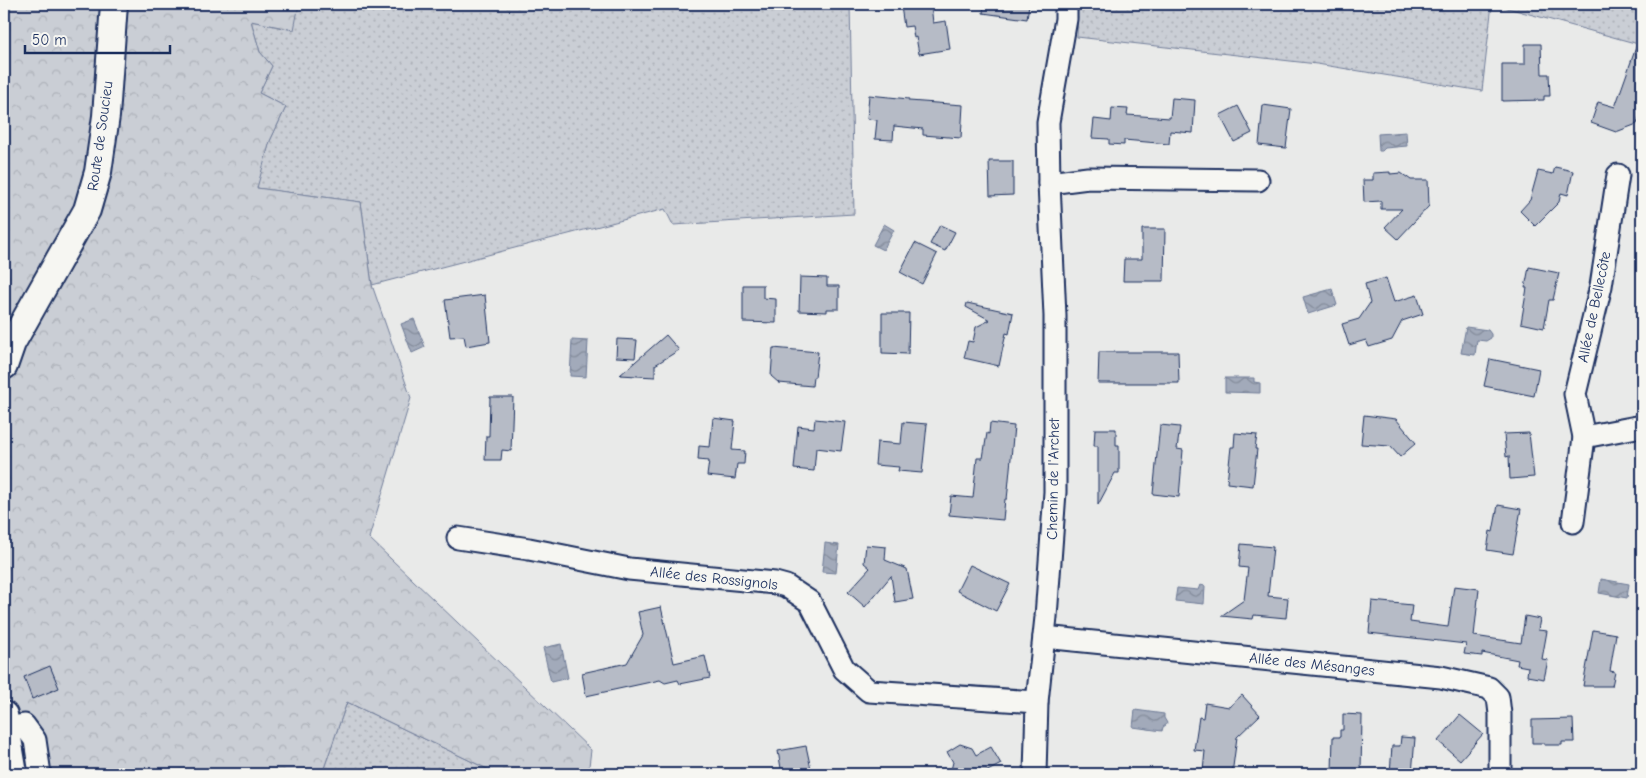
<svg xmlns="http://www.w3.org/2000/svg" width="1646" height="778" viewBox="0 0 1646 778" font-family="'Comic Neue',sans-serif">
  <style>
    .grass { fill: url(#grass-dots); stroke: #727e9a }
    .forest { fill: url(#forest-crowns); stroke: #727e9a }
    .water { fill: url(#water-waves); stroke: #6c7995 }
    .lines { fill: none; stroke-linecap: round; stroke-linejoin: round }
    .stream { stroke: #6c7995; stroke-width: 5.5 }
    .building { fill: #b6bbc6; stroke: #1b2f5e }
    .minor-casing { stroke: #1b2f5e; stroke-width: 25 }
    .tertiary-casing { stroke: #1b2f5e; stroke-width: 30 }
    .minor { stroke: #f6f6f2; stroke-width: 21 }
    .tertiary { stroke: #f6f6f2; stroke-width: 26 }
    .labels { text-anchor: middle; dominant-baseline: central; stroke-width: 5; stroke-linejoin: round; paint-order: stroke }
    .street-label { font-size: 15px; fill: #1b2f5e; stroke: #f6f6f2 }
  </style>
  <defs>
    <pattern id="grass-dots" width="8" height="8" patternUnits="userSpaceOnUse" patternTransform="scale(1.25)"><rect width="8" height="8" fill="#caced5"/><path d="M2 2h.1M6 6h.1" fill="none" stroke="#adb1b9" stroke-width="1.8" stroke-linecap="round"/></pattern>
    <pattern id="forest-crowns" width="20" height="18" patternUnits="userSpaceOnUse" patternTransform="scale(1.25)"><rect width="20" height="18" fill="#caced5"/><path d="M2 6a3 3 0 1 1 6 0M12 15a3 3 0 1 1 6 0" fill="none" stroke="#adb1b9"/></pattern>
    <pattern id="water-waves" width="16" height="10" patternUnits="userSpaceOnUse" patternTransform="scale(1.25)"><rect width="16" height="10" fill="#a2aaba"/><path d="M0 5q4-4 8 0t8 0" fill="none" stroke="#838b9a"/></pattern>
  </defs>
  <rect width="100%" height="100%" fill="#e9eae9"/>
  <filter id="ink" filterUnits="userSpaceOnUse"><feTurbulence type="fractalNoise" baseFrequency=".02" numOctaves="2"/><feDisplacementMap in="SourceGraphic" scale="10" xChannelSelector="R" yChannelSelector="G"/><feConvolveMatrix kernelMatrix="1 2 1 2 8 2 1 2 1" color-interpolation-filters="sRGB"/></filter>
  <g filter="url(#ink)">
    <g class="grass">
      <polygon points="299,4 850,4 854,214 673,225 665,209 372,285 361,202 256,188 270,141 286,107 259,93 272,66 260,52 251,21 293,30"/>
      <polygon points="1078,4 1492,4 1482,91 1317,64 1077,37"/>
      <polygon points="1493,4 1642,4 1642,45"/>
      <polygon points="347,702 498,774 322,774"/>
    </g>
    <polygon class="forest" points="4,4 299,4 294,30 251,21 260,52 272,66 259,93 286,107 270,141 257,188 361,202 372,285 411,398 369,538 591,750 588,774 498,774 347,702 322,774 4,774"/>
    <g class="water">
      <polygon points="1406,132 1407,146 1385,148 1382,151 1379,151 1378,134"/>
      <polygon points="884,224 894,230 883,250 873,245"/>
      <polygon points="1332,289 1337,305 1308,314 1303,297"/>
      <polygon points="414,319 425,347 412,353 401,324"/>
      <polygon points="1466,327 1488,330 1491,334 1491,338 1486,341 1477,340 1475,355 1461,353"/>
      <polygon points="572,340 588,341 586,377 570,376"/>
      <polygon points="1225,378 1254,378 1254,382 1260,383 1260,393 1225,392"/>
      <polygon points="825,543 839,545 836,573 822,572"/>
      <polygon points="1601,579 1629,584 1627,598 1599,593"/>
      <polygon points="1200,585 1205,586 1204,604 1175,601 1177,588 1198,590"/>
      <polygon points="561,644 568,678 551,682 543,648"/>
      <polygon points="1135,710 1164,714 1164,718 1167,723 1166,725 1163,727 1162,731 1133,727"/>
    </g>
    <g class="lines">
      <polyline class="stream" points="4,12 11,4"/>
    </g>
    <g class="building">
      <polygon points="918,4 921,4 922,6 931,5 933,23 946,21 950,49 919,54 916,37 914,38 912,26 904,27 901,6"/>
      <polygon points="984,4 1029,4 1027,19 983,13"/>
      <polygon points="1640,36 1642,36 1642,109 1637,124 1616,132 1591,123 1598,102 1615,107"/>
      <polygon points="1525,44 1541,44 1542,74 1549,74 1550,96 1544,96 1544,100 1502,101 1502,64 1525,64"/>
      <polygon points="869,95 909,99 909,101 963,105 961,138 923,135 923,129 894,126 893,140 875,139 877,120 867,119"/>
      <polygon points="1172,98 1195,100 1193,133 1170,131 1169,144 1124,140 1124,145 1109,144 1109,139 1092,138 1094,119 1111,121 1112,108 1128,109 1127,115 1170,118"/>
      <polygon points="1263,105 1291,109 1286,148 1259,145"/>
      <polygon points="1238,106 1252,133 1234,142 1220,115"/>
      <polygon points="989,161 1013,161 1013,195 990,196"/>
      <polygon points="1555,167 1573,171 1568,195 1561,193 1559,202 1535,226 1520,211 1530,200 1538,171 1553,174"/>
      <polygon points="1390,172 1390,174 1401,173 1411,180 1428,180 1429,206 1398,239 1385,227 1402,209 1381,209 1381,201 1364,202 1363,180 1373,180 1373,173"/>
      <polygon points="940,225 955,232 945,251 930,244"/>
      <polygon points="1142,229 1165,229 1164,281 1123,281 1124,259 1142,259"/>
      <polygon points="915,243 937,254 922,284 900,272"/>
      <polygon points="1529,267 1559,273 1553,300 1549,300 1544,328 1521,323 1527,288 1525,288"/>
      <polygon points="800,277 827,278 827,286 839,286 839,309 827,309 827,312 799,311"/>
      <polygon points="1386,278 1394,302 1417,295 1423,314 1402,321 1392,340 1369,347 1366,340 1349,345 1342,324 1359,319 1370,303 1365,284"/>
      <polygon points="743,285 763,285 763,298 776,299 776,323 743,322"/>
      <polygon points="485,295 490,342 466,346 464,336 450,337 445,300"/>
      <polygon points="967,303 1013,313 1009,334 1006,333 999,366 964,358 968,341 973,342 976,327 990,320 966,307"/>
      <polygon points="882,313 909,313 908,354 882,353"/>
      <polygon points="666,335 679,350 655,365 655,377 620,375"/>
      <polygon points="617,339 637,340 635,358 616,357"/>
      <polygon points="773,348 818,352 815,377 813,377 812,386 779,383 771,376"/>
      <polygon points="1099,352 1178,352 1179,383 1098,383"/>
      <polygon points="1490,359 1539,369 1534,396 1484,386"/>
      <polygon points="490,397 513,397 511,451 502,450 501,460 485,460 486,436 489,436"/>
      <polygon points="1364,415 1396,419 1416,443 1400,457 1390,446 1361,444"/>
      <polygon points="713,418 735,421 732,450 745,451 744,464 737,464 735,479 707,476 709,461 698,460 699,446 710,447"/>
      <polygon points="815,419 845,422 841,451 816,448 814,471 794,469 798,426 814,428"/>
      <polygon points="903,422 927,424 922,473 898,471 899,467 875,465 877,442 901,444"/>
      <polygon points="990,423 1014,426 1008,490 1007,499 1005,499 1003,520 949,515 951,496 973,498 977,458 983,458 987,433 989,434"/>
      <polygon points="1160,425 1180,427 1177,449 1183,450 1179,497 1153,494"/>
      <polygon points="1095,429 1116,429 1116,445 1119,445 1119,473 1115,473 1098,505 1098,446 1094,446"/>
      <polygon points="1235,433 1257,435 1255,449 1257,449 1253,486 1227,483 1231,447 1234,447"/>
      <polygon points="1529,433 1534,477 1510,479 1509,456 1506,457 1504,434"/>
      <polygon points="1498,505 1521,509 1513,554 1487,550 1490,531 1493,532"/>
      <polygon points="1241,544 1273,547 1268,596 1288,598 1286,618 1254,615 1253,619 1221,616 1244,600 1248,568 1239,567"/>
      <polygon points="866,545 886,547 885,560 907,569 913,599 895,602 891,576 865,607 848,592 870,568 864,563"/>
      <polygon points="970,565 1010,584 996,611 957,591"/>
      <polygon points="1454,586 1479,589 1474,636 1521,643 1525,616 1540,619 1538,630 1547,631 1542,659 1548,660 1544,679 1527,676 1528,667 1517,665 1518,660 1482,653 1482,656 1464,654 1466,644 1369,633 1372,601 1412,605 1410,622 1448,627"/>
      <polygon points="661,607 674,663 705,656 710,678 680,684 678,680 665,683 660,680 586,696 582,673 627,663 643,635 638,612"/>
      <polygon points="1593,630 1616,634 1610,671 1615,672 1612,686 1583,686"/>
      <polygon points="50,666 59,688 32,699 24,677"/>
      <polygon points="1242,695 1260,715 1237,737 1232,774 1203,771 1205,751 1194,750 1199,717 1203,718 1205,703 1229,707"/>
      <polygon points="1343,714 1362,715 1361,772 1332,771 1333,737 1340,737 1340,730 1343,730"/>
      <polygon points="1460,715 1483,734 1460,760 1438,741"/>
      <polygon points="1573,719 1574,742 1562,742 1562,745 1544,745 1544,743 1532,743 1532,720"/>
      <polygon points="1401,737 1415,738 1412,774 1390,774 1392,746 1400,746"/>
      <polygon points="960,744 972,748 976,755 991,747 1001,764 982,774 950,774 953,762 947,752"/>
      <polygon points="806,746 811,769 807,770 807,774 782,774 778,751"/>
    </g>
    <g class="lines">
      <defs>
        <g id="minor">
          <polyline points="1049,183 1088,178 1258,180"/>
          <polyline points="1584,437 1642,426"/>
          <polyline points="1573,522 1584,437 1575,394 1601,286 1618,175"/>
          <polyline points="458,538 529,549 629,569 775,583 786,586 810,602 844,669 869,691 1037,702"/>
          <polyline points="1044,637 1441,677 1489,688 1498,697 1500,714 1500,774"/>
          <polyline points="7,728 24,725 35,740 40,774"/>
          <polyline points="1035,774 1037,702 1046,617 1055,492 1055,316 1049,183 1048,122 1066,19 1066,4"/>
        </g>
        <g id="tertiary">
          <polyline points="4,366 12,343 87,210 98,172 106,116 114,4"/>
          <polyline points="4,715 14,774"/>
        </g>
      </defs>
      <use href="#minor" class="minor-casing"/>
      <use href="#tertiary" class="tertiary-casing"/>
      <use href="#minor" class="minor"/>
      <use href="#tertiary" class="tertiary"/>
    </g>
  </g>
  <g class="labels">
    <g class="street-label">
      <text transform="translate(100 136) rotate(-82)">Route de Soucieu</text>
      <text transform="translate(1594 307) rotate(-78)">Allée de Bellecôte</text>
      <text transform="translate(1053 479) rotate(-89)">Chemin de l'Archet</text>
      <text transform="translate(714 578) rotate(6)">Allée des Rossignols</text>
      <text transform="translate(1312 664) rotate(6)">Allée des Mésanges</text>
    </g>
  </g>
  <rect width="1646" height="778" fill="none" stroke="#f6f6f2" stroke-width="20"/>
  <rect x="10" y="10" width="1626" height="758" fill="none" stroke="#1b2f5e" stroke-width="2" filter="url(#ink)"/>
  <path d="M25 45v8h145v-8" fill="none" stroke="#1b2f5e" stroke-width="2.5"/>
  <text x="32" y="45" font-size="15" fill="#1b2f5e" stroke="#f6f6f2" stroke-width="4" paint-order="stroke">50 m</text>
</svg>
